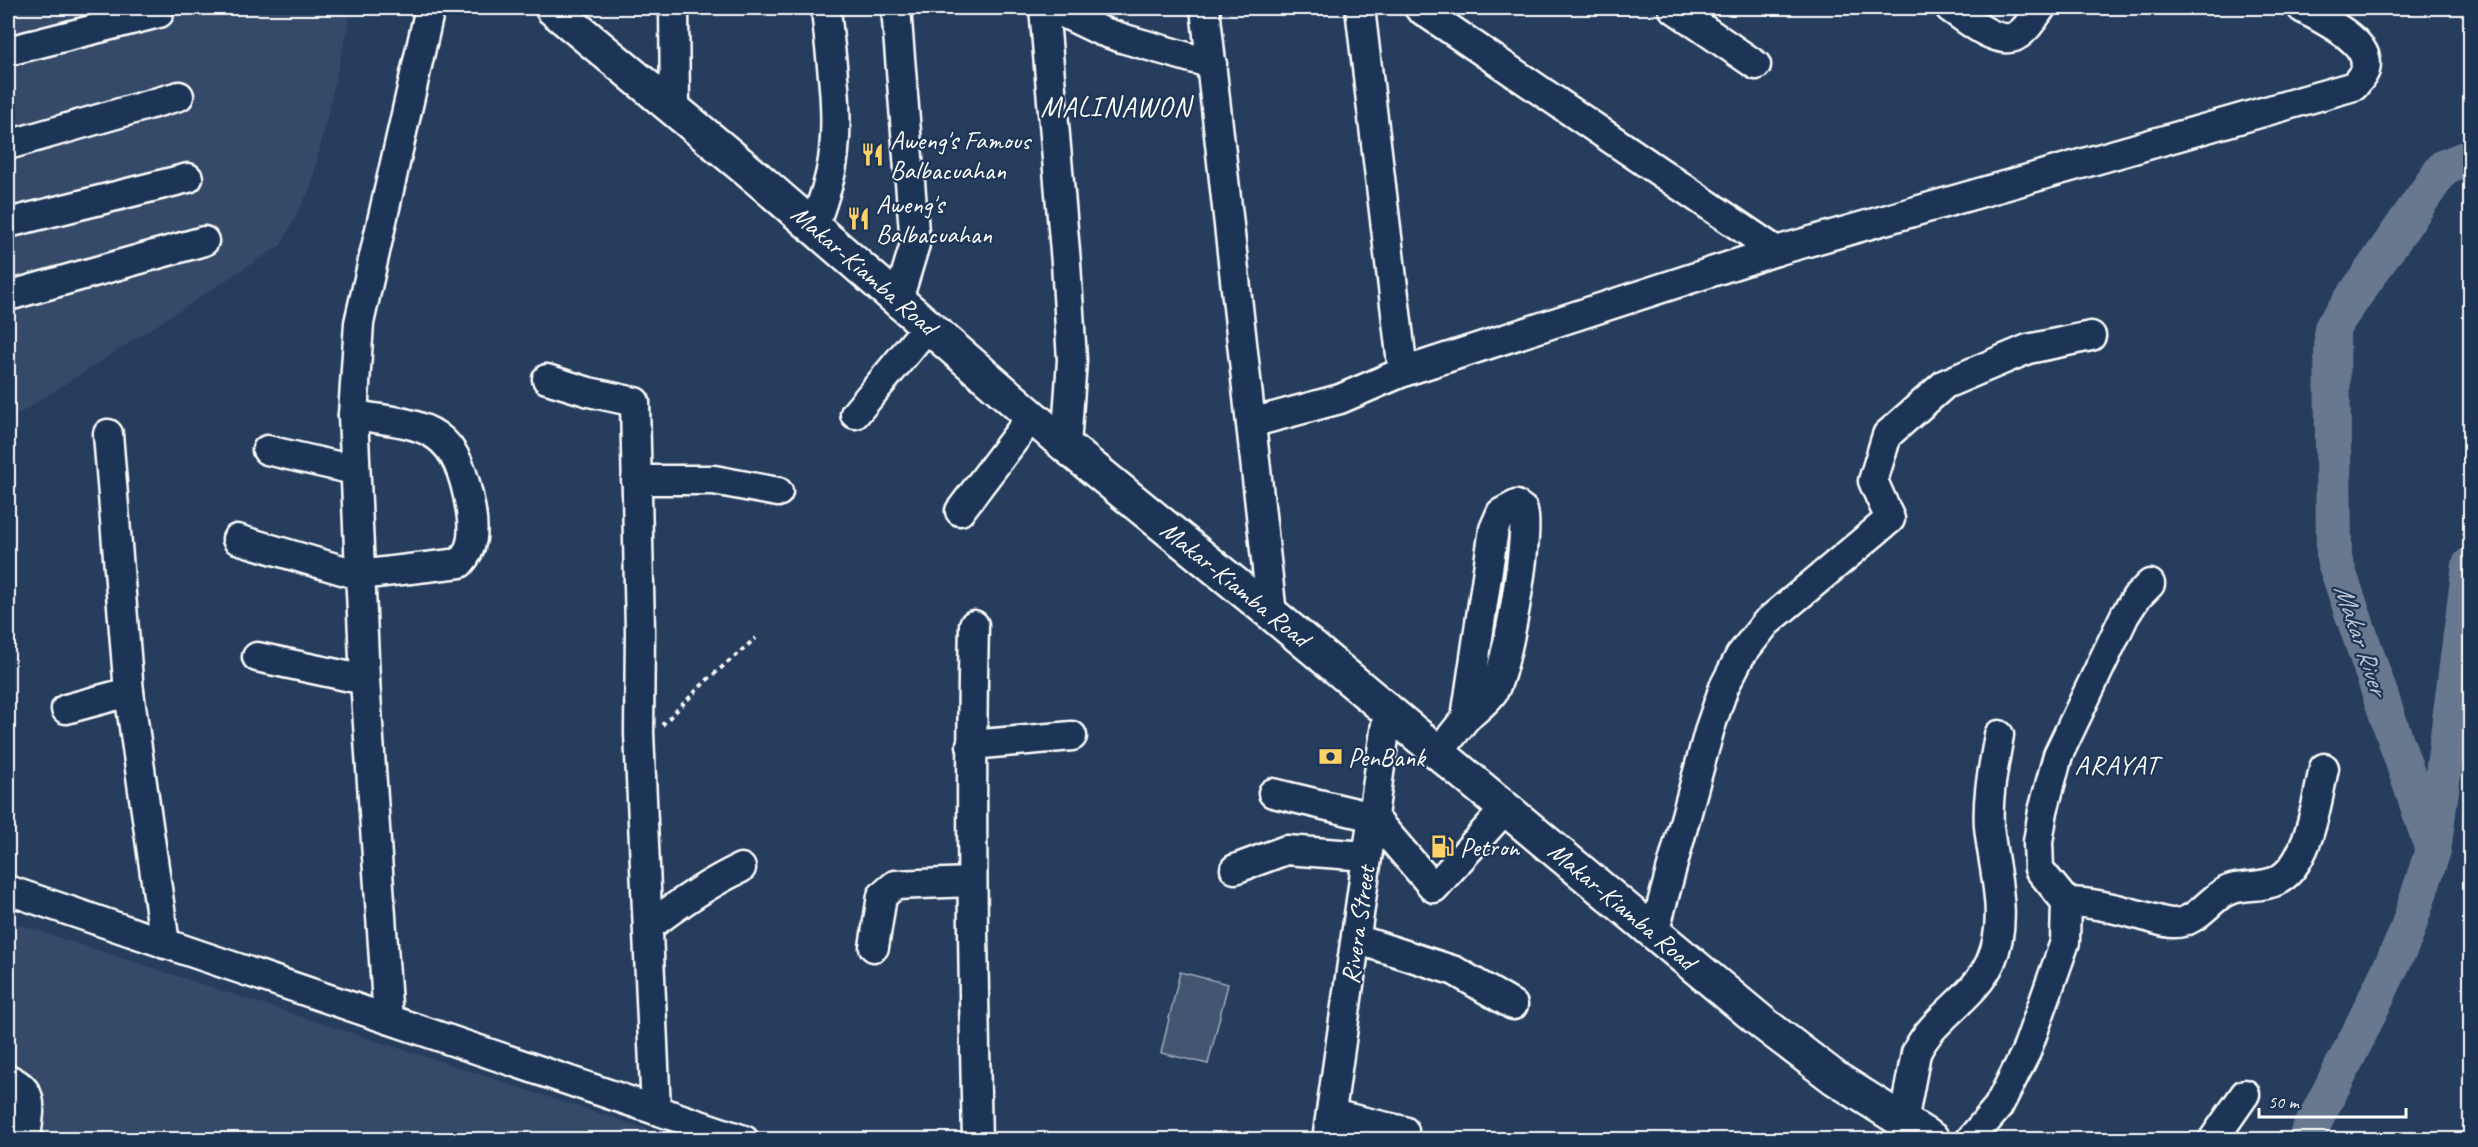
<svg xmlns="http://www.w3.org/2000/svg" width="2478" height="1147" viewBox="0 0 2478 1147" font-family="Caveat,sans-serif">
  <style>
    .built { fill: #344a68 }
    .green { fill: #425672; stroke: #a0aab8; stroke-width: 1.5 }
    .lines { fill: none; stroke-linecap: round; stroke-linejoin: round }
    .river { stroke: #67788e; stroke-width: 36 }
    .minor-casing { stroke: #fff; stroke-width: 33 }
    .major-casing { stroke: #fff; stroke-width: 38 }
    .path { stroke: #fff; stroke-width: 4; stroke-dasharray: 4.5 4.5; stroke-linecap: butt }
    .minor { stroke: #1d3557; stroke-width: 28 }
    .major { stroke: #1d3557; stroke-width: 33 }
    .labels { text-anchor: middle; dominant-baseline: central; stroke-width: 4.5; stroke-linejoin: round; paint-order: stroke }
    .poi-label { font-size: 26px; fill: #fff; stroke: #1d3557; text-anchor: start }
    .street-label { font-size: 26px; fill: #fff; stroke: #1d3557 }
    .water-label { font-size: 27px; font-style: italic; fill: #bbc2cc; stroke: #1d3557 }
    .neighbourhood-label { font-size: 27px; letter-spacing: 1.5px; fill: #fff; stroke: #1d3557 }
    .quarter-label { font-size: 28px; letter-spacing: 1.5px; fill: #fff; stroke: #1d3557 }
  </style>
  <rect width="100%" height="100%" fill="#263d5e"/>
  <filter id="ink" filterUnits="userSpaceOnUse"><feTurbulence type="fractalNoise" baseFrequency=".0167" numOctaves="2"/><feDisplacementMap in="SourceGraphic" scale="12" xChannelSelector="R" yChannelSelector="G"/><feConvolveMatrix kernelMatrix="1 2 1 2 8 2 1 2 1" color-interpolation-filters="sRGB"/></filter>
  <g filter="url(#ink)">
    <g class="built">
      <polygon points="8,8 352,8 311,187 281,245 8,421"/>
      <polygon points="8,921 678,1139 8,1139"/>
    </g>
    <polygon class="green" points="1180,972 1228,984 1208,1064 1161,1053"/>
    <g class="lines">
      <g class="river">
        <polyline points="2434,844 2470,565"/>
        <polyline points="2305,1140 2355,1042 2405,937 2433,850 2334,559 2332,328 2444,167 2470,157"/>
      </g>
      <defs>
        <g id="minor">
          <polyline points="674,8 675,108"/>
          <polyline points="896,8 915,244 898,300"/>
          <polyline points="1044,8 1066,263 1072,360 1066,446"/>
          <polyline points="1053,8 1101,31 1125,39 1212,64"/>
          <polyline points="1205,8 1272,614"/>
          <polyline points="1360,8 1403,372"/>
          <polyline points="1419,8 1776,251"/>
          <polyline points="1673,8 1756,65"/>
          <path d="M1950 8C1965 18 1997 46 2016 36 2027 30 2034 17 2041 8"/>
          <polyline points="8,51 159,13"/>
          <polyline points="8,145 179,96"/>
          <polyline points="8,223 188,178"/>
          <path d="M814 227C822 202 832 177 834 151 839 104 830 55 826 8"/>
          <polyline points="8,296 204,241"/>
          <polyline points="547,379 589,392 635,402 640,631 639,733 656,1110"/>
          <polyline points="855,414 928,326"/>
          <path d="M1251 423 1340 399 1403 372 1776 251 2354 86C2357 82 2363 76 2365 70 2373 41 2322 20 2302 8"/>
          <polyline points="108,434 129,692 165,944"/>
          <polyline points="267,450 354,470"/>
          <polyline points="636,480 714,480 778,492"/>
          <polyline points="960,511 1032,416"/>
          <path d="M237 539 359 575 460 563C474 548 474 531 471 511 457 427 430 425 353 415"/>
          <path d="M974 625C970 797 973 968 977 1140"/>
          <polyline points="257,657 365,680"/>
          <polyline points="66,709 129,692"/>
          <polyline points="971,745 1072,736"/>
          <path d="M1438 753 1466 718 1494 529 1501 513 1516 505 1523 510C1530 535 1507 669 1493 692 1486 702 1475 710 1466 718"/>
          <polyline points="1273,793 1373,817 1434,888 1505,809"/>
          <polyline points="1235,869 1286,850 1367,856"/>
          <polyline points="8,890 744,1140"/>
          <path d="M2066 902C2094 902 2120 910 2147 917 2155 919 2165 923 2173 923 2194 924 2207 903 2223 893 2239 883 2259 889 2276 881 2309 866 2317 800 2324 768"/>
          <path d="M648 927C678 904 707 884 741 868"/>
          <polyline points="1654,933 1710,728 1724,687 1740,656 1766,623 1890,519 1873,481 1887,435 1945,384 2028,349 2091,336"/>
          <polyline points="1356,939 1455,971 1513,1005"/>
          <polyline points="874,947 882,896 895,885 971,882"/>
          <polyline points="388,1019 365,680 353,415 359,323 430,8"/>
          <path d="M8 1079C38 1092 28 1111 26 1140"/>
          <polyline points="1331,1114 1404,1131"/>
          <path d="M1903 1122 1916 1053C1933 1016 1975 998 1991 961 2010 917 1993 870 1989 826 1987 795 1994 765 1999 735"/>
          <polyline points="1327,1140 1388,710"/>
          <polyline points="1970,1140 1998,1107 2026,1052 2065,942 2066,902 2039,869 2038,842 2043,811 2058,755 2125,615 2136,598 2150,584"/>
          <polyline points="2213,1140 2245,1094"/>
        </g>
        <polyline id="major" points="552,8 757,178 1066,446 1272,614 1764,1024 1835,1078 1933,1140"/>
      </defs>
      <use href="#minor" class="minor-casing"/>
      <use href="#major" class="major-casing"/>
      <polyline class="path" points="662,725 706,681 756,638"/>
      <use href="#minor" class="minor"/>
      <use href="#major" class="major"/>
    </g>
  </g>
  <defs>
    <symbol id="restaurant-bare" viewBox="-9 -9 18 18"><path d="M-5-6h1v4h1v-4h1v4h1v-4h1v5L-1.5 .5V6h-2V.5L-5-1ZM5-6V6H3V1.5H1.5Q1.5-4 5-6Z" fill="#ffd166" stroke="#1d3557" stroke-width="2.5" paint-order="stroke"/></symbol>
    <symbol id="bank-bare" viewBox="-9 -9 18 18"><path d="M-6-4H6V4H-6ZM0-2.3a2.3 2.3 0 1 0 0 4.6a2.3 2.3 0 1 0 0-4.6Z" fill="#ffd166" stroke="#1d3557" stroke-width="2.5" paint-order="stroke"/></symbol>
    <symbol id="fuel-bare" viewBox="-9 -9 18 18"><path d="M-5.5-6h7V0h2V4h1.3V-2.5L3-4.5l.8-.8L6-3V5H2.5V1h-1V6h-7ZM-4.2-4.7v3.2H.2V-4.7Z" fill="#ffd166" stroke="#1d3557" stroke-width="2.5" paint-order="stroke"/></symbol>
  </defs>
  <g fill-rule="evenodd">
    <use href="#restaurant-bare" x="856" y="138" width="33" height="33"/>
    <use href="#restaurant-bare" x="842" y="202" width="33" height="33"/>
    <use href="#bank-bare" x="1314" y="740" width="33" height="33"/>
    <use href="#fuel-bare" x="1426" y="830" width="33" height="33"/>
  </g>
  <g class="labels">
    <g class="poi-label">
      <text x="890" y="140">Aweng's Famous<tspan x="890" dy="30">Balbacuahan</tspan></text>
      <text x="876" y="204">Aweng's<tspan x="876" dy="30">Balbacuahan</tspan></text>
      <text x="1348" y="757">PenBank</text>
      <text x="1460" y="847">Petron</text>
    </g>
    <g class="street-label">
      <text transform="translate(864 270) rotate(41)">Makar-Kiamba Road</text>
      <text transform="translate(1235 584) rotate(39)">Makar-Kiamba Road</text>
      <text transform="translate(1622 906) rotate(40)">Makar-Kiamba Road</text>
      <text transform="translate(1358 925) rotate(-82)">Rivera Street</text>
    </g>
    <g class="water-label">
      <text transform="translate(2361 639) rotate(71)">Makar River</text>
    </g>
    <g class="neighbourhood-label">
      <text x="2117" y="765">ARAYAT</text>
    </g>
    <g class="quarter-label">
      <text x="1116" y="106">MALINAWON</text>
    </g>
  </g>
  <rect width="2478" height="1147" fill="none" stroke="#1d3557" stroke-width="30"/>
  <rect x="15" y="15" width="2448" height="1117" fill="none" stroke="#fff" stroke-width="2" filter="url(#ink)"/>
  <path d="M2259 1108v9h147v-9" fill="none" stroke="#ffffff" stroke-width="3"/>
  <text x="2268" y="1108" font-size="18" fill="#ffffff" stroke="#1d3557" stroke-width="4.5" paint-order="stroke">50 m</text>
</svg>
